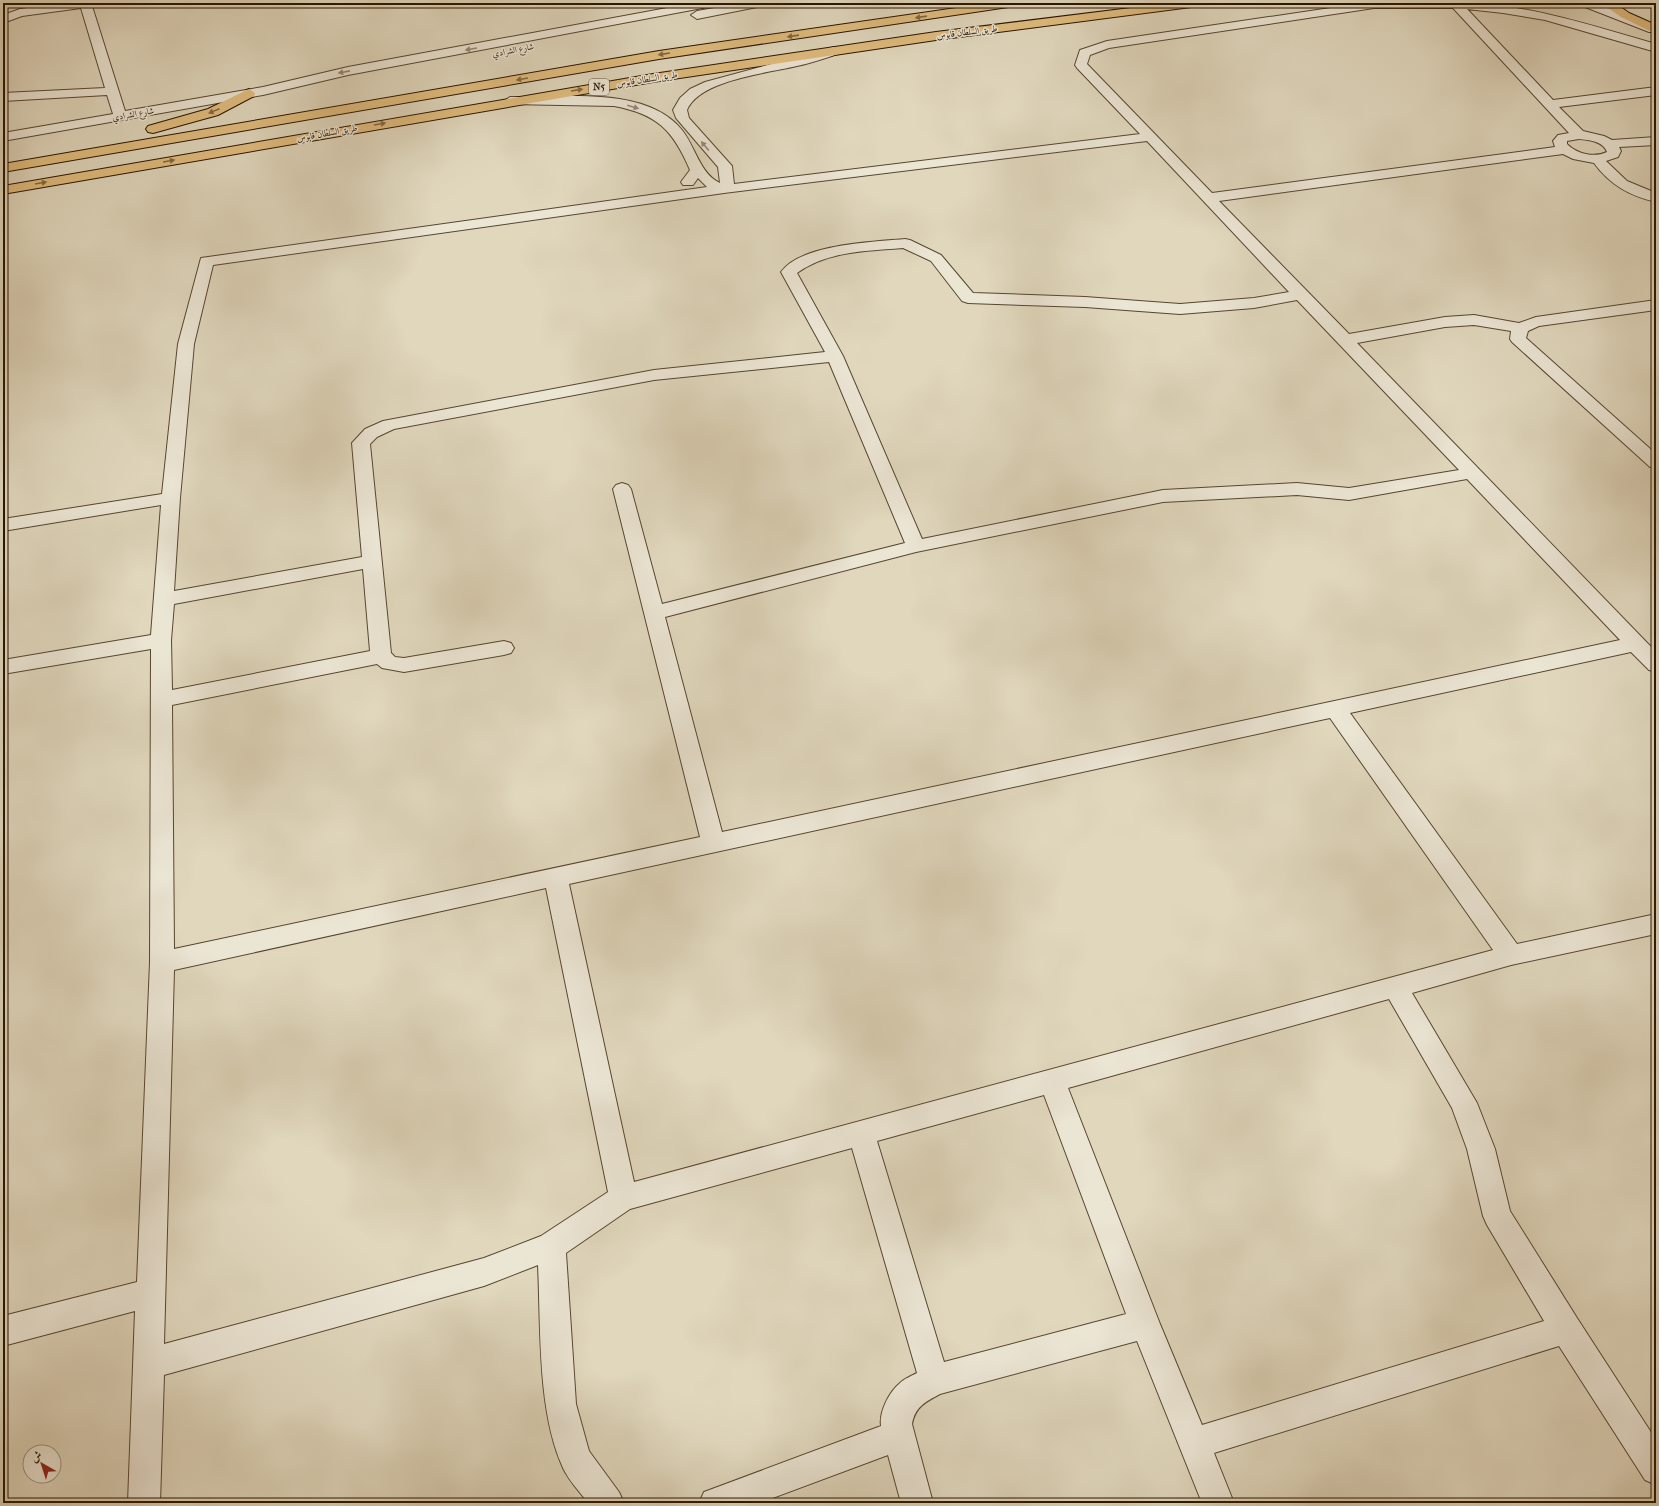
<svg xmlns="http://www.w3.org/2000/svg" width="1659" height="1506" viewBox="0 0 1659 1506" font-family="'IM FELL French Canon',Amiri,serif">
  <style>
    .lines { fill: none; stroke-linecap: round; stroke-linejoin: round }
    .minor-casing { stroke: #57462f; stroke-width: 2 }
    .highway-casing { stroke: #291500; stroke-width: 2 }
    .minor { fill: #ebe5d4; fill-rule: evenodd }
    .highway { fill: #e0bc7e; fill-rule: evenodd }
    .oneway { fill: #84683f }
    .oneway2 { fill: #948775 }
    .labels { text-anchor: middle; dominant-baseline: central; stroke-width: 3; stroke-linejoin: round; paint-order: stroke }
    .far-street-label { font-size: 9px; fill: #291500; stroke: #ebe5d4 }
    .shield { fill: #ebe5d4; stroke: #635340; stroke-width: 1 }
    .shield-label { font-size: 10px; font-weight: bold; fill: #291500 }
  </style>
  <rect width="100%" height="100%" fill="#e0d7bd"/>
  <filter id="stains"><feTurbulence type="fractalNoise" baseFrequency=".005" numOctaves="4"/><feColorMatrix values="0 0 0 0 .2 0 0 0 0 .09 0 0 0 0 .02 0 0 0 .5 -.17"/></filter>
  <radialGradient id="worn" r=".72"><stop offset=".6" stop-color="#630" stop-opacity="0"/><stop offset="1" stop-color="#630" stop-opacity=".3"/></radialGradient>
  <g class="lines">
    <defs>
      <g id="minor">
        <polygon points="64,3 94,3 92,6 125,111 263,87 348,67 694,3 719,3 713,6 348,75 263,95 3,141 3,133 113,114 107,95 3,101 3,93 105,88 81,8 22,16 3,23 3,15 20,9"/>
        <polygon points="743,3 768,3 762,6 697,19 691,15 697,11"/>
        <path d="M1364 3C1410 3 1458 0 1503 6 1555 13 1606 30 1656 44V52L1545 20 1503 13 1467 9 1553 100 1656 87V95L1559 107 1583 131 1604 136 1612 140 1656 137V145L1619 147 1621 151 1618 157 1606 161 1627 181 1656 193V202C1630 196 1610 185 1594 163L1573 159 1563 154 1219 201 1349 334 1445 317 1474 315 1519 323 1536 317 1656 300V310L1539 326 1528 331 1526 338 1656 454V468L1650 467 1512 342 1510 339 1511 331 1474 325 1445 327 1357 343 1656 652V672L1649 670 1631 652 1350 713 1517 944 1656 914V934L1511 965 1412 993 1477 1103 1495 1149 1510 1211 1577 1318 1656 1440V1485L1645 1480 1559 1346 1214 1453 1234 1503H1202L1137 1341 940 1394C925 1402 915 1407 912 1424L933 1503H901L888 1455 759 1503H699L704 1492 881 1426C879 1412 889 1392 900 1383 904 1379 911 1376 917 1373L852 1148 630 1209 566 1253 576 1404 589 1451 619 1492 624 1503H588C580 1492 569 1481 563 1468 537 1411 541 1328 538 1265L484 1286 164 1375 160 1503H128L135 1311 3 1346V1316L137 1282 150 962 151 649 3 674V660L151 635 161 505 3 531V519L162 494 178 344 201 258 707 187 698 178 693 185H683L681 182 690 170C673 130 657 114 614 106L505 104 504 101 510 97C561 98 646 85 682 130 695 146 700 174 720 183L718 167 676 118 673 110 680 98 690 89 705 82 834 47 838 48 840 51 838 54C825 58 811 63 797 66 768 73 699 80 687 110L689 118 732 166 734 184 1140 134 1077 68 1075 65 1080 50 1107 41ZM1374 8H1453L1569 133 1558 135 1553 141 1555 147 1212 193 1087 64 1090 55 1109 48ZM1579 139C1589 140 1603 141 1607 152 1594 158 1577 154 1567 144V141ZM1147 141 1289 292 1254 298 1180 304 1085 297 973 293 941 255 910 240 905 239C873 242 801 244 781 272L825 352 654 370 383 421 365 429 352 443 362 557 174 591 180 498 194 344 213 265 724 193ZM903 248 931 261 962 301 968 303 1085 307 1180 314 1254 308 1297 300 1459 470 1349 488 1297 483 1163 490 922 539 843 356 797 273C828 251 866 251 903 248ZM829 362 905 543 662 604 631 489 628 485 622 483 616 485 613 489 700 837 174 949 172 705 377 664 382 668 404 672 504 655 511 653 514 648 511 643 504 641 404 658 395 657 391 653 370 444 377 437 394 429 654 380ZM1467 479 1620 640 722 832 665 617 916 552 1163 502 1297 495 1349 500ZM363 569 370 651 172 690 171 640 174 604ZM1330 718 1493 950 634 1182 569 884ZM546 888 608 1192 541 1236 484 1258 164 1344 174 970ZM1389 999 1452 1108 1467 1149 1483 1216 1487 1225 1544 1321 1202 1425 1160 1324 1068 1088ZM1044 1095 1126 1314 944 1362 877 1141Z"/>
        <polygon points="1578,3 1595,3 1656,26 1656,32 1649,32 1580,5"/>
      </g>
      <g id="highway">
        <polygon points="991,3 1021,3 1015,6 659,59 3,172 3,164 659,51"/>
        <polygon points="1171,3 1205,3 1199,6 936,40 653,82 3,194 3,186 653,74 936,32"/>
        <polygon points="1601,3 1615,3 1629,13 1656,25 1656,34 1621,17"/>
        <polygon points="249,89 255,93 254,96 218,115 153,133 148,132 146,129 148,126 208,109"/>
      </g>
    </defs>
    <use href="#minor" class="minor-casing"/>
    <use href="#highway" class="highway-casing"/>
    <use href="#minor" class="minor"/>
    <use href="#highway" class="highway"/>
  </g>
  <defs><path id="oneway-solid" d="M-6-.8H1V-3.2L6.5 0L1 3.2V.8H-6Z"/></defs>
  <g class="oneway">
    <use href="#oneway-solid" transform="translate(921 17) rotate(172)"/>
    <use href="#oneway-solid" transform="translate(793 36) rotate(172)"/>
    <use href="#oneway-solid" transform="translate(664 54) rotate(171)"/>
    <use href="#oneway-solid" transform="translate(522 79) rotate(170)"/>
    <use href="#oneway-solid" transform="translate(577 90) rotate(-9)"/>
    <use href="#oneway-solid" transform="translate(214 111) rotate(158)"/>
    <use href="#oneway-solid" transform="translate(380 124) rotate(-10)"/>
    <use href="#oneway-solid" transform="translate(169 161) rotate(-10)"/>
    <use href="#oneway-solid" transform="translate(41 183) rotate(-10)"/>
  </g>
  <g class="oneway2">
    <use href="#oneway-solid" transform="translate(471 49) rotate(170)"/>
    <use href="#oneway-solid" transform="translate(344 72) rotate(169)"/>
    <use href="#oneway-solid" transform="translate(633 107) rotate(16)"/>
    <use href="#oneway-solid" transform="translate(705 146) rotate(-130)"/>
  </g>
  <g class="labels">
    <g class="far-street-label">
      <text transform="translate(967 32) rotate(-7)">طريق السلطان قابوس</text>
      <text transform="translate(513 50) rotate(-11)">شارع الشرادي</text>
      <text transform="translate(647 79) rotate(-9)">طريق السلطان قابوس</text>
      <text transform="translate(133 114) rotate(-10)">شارع الشرادي</text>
      <text transform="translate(327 133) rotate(-10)">طريق السلطان قابوس</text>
    </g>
    <rect class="shield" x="589" y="79" width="20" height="16" rx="3"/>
    <g class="shield-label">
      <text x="599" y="87">N5</text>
    </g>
  </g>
  <rect width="1659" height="1506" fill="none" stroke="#e0d7bd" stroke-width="16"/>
  <rect x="4" y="4" width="1651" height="1498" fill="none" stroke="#291500" stroke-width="2"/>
  <rect x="8" y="8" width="1643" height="1490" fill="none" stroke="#291500"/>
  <g transform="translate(42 1464) rotate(321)"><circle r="19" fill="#ebe5d4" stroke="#9d927f"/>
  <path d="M0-3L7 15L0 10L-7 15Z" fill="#8f2418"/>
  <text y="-6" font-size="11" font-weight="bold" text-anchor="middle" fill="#291500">ش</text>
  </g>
  <rect width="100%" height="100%" filter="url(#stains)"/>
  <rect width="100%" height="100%" fill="url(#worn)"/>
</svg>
